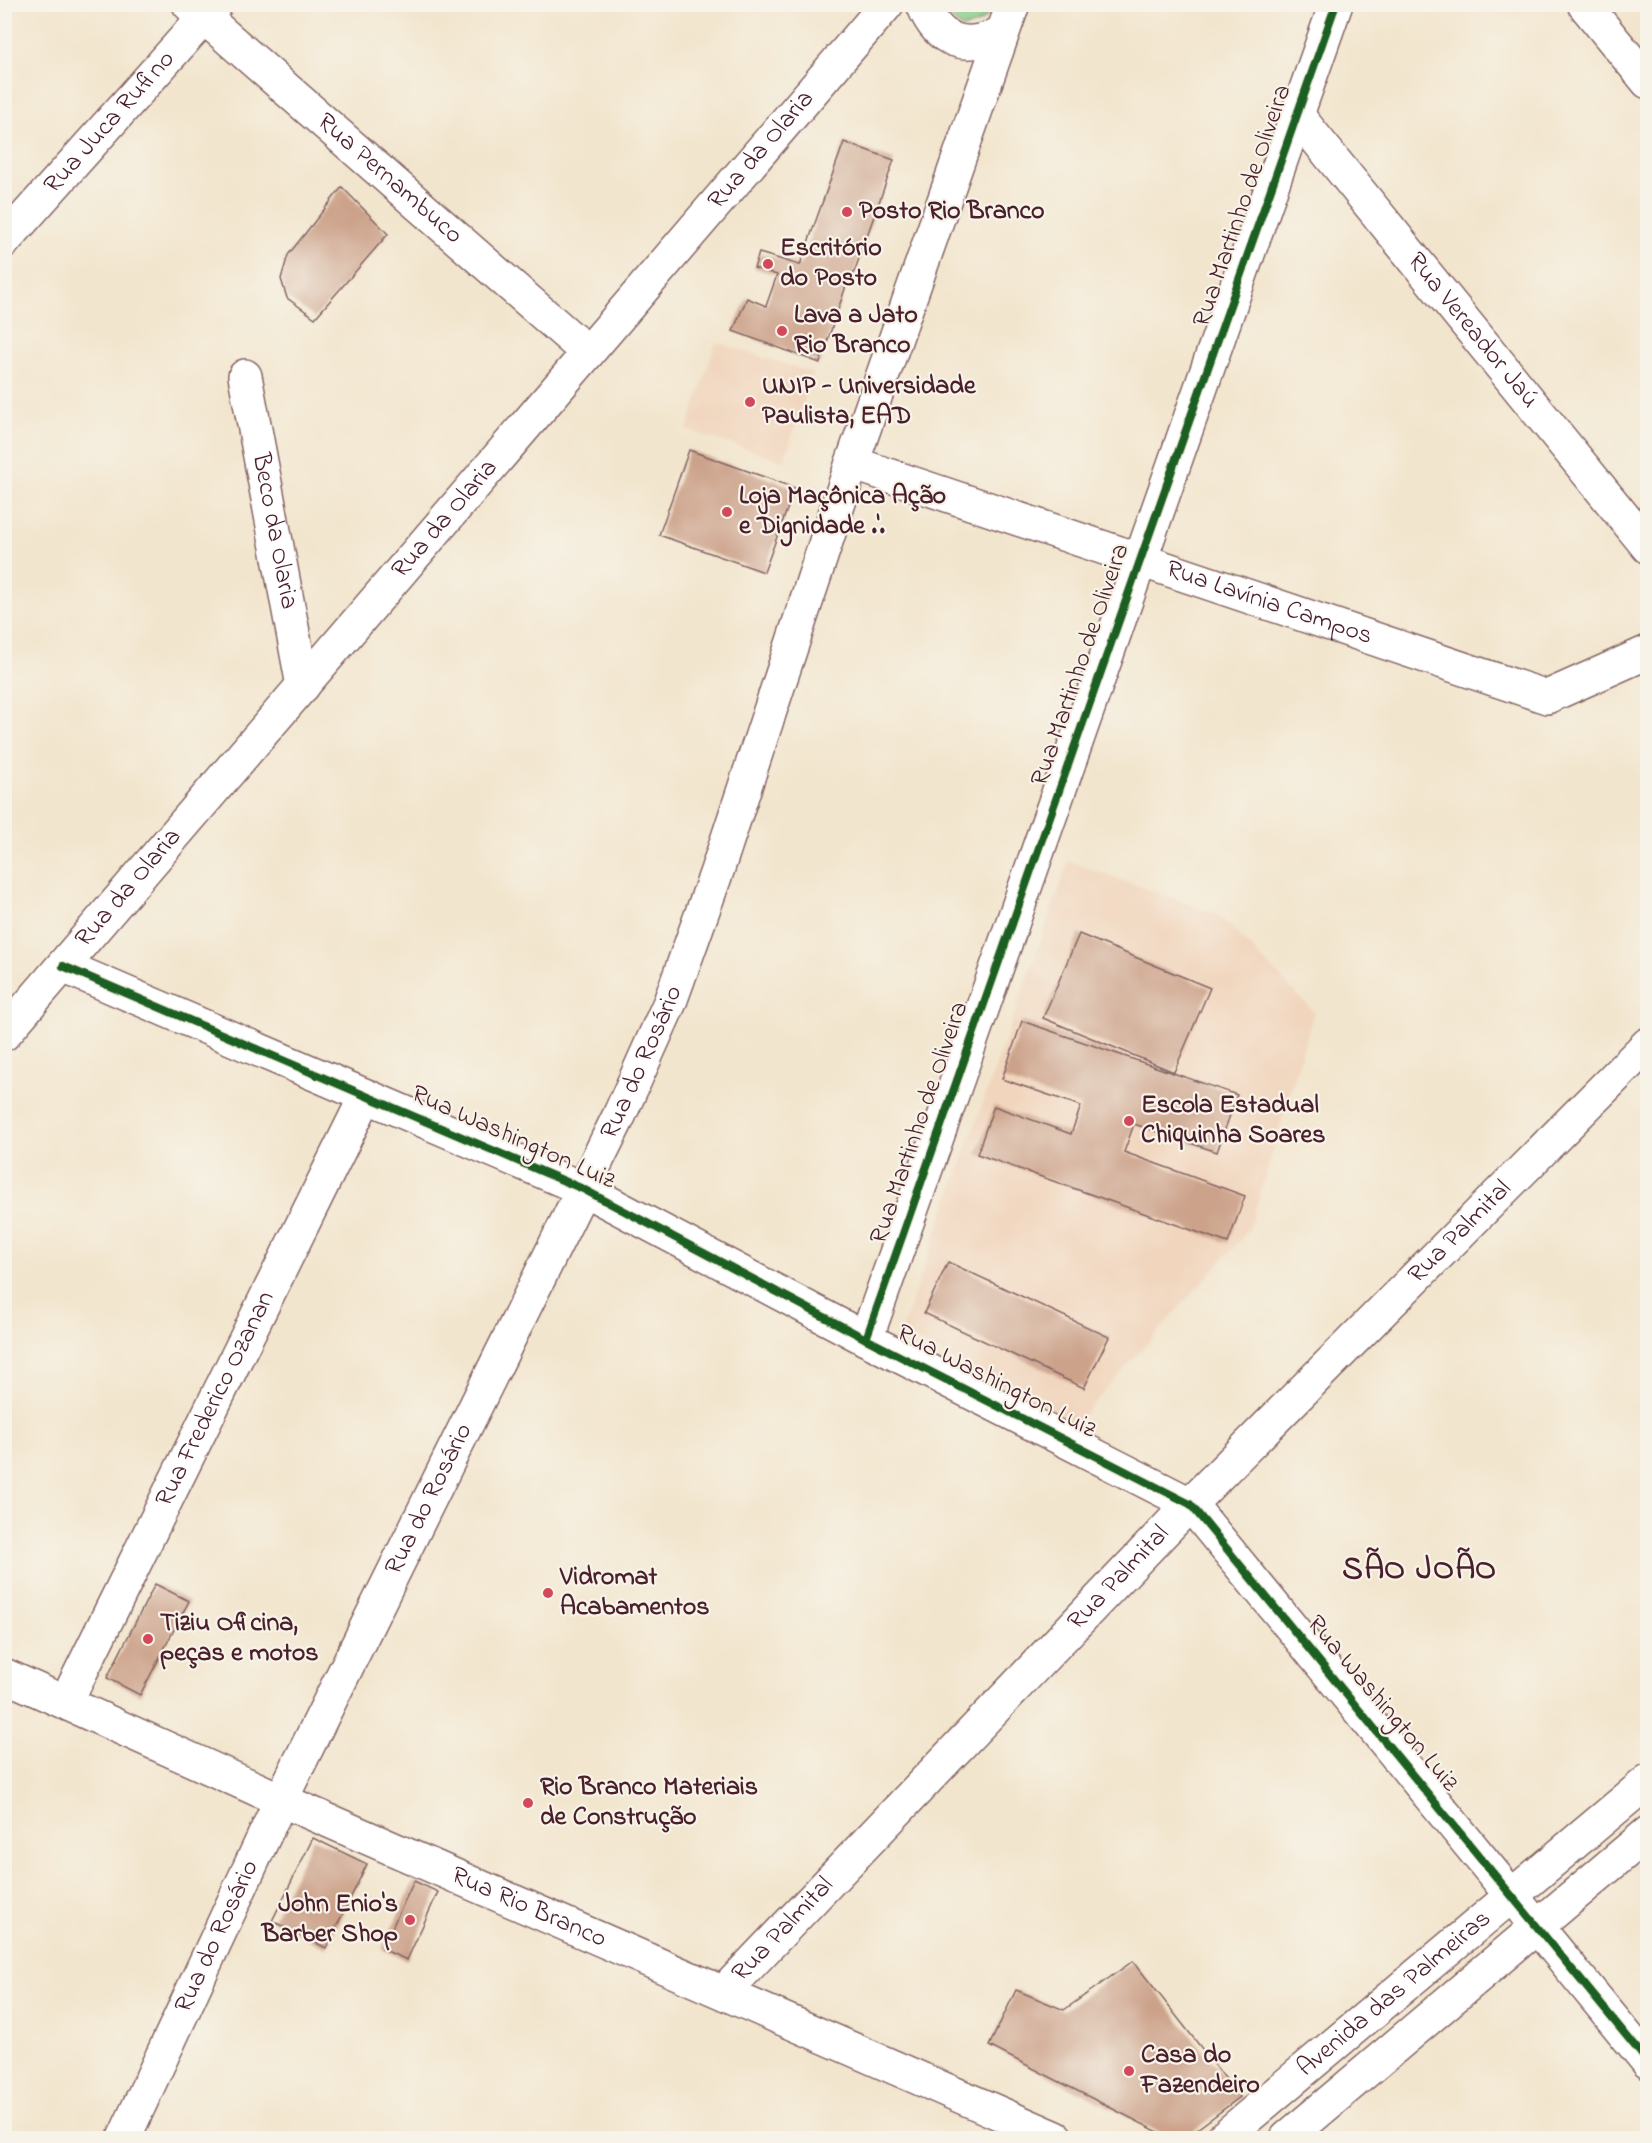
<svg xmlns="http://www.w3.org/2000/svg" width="1652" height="2143" viewBox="0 0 1652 2143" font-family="'Indie Flower',sans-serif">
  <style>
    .built { fill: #f1d5bd }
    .green { fill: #84ca85; stroke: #677458; stroke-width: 1.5 }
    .building { fill: #cca28a }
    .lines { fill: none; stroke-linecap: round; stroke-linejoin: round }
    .street-casing { stroke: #856464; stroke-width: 36 }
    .secondary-casing { stroke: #856464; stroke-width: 36 }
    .street { stroke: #fff; stroke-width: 33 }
    .secondary { stroke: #fff; stroke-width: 33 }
    .cycleway-casing { stroke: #f7f3e8; stroke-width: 11 }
    .cycleway { stroke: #1b5e20; stroke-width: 8 }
    .poi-dot { fill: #d1495b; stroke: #f7f3e8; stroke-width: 2 }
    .labels { text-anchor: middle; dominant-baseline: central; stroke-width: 4.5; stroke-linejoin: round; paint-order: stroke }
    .street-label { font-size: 26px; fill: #4a1f2b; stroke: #f7f3e8 }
    .poi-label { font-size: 26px; font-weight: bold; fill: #4a1f2b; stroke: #f7f3e8; text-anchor: start }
    .district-label { font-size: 32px; font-weight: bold; letter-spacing: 1.5px; fill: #4a1f2b; stroke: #f7f3e8 }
  </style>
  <rect width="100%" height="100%" fill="#f7f3e8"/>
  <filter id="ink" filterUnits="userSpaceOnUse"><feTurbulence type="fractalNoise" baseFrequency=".0167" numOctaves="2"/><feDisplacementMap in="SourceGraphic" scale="12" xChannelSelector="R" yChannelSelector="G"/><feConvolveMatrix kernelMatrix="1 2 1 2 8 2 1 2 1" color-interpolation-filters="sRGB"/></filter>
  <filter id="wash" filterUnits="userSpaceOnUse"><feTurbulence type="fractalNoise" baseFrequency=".008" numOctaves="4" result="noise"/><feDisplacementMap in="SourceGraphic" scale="24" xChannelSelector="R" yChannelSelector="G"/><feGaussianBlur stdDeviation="1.35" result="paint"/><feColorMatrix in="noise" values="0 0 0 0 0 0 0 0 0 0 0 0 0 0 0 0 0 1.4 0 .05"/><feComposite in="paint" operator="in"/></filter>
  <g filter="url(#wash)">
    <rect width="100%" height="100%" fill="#f2e5cd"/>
    <g class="built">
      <polygon points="716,342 813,373 784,461 687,430"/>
      <polygon points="1069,861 1219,915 1314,1012 1249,1230 1076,1423 901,1332"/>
    </g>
    <path class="green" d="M935 5H994C988 19 977 26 962 28Z"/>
    <g id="blocks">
      <g class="building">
        <polygon points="844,142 894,160 851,281 848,280 820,363 733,331 747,298 766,306 777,275 754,268 759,253 800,265"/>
        <polygon points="342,187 388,234 315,318 287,298 281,279 288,255"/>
        <polygon points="689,450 795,488 764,572 659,535"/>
        <polygon points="1079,934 1210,988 1174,1072 1043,1018"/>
        <polygon points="1022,1021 1237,1095 1217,1152 1134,1124 1124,1152 1245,1196 1228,1243 977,1154 994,1106 1071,1134 1081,1106 1002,1079"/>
        <polygon points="948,1262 1109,1337 1084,1388 924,1313"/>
        <polygon points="155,1584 189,1601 140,1695 107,1678"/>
        <polygon points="313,1838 367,1864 326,1948 272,1921"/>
        <polygon points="414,1881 438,1892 407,1960 382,1949"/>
        <polygon points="1133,1961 1240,2097 1185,2138 1170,2138 989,2046 1016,1990 1064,2010"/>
      </g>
    </g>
  </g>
  <g filter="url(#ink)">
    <use href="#blocks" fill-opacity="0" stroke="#856464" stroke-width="1.5"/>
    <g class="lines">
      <defs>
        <g id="street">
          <path id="s1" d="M189 4 588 353"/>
          <polyline points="1584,4 1648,82"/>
          <path id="s2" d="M1297 115 1648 547"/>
          <path id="s3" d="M4 241 216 4"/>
          <path id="s4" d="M245 376 303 686"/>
          <path id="s5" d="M852 463 1547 697 1648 652"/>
          <polyline points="63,966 583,1189 866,1339 1190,1504 1648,2062"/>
          <polyline points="866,1339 1336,4"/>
          <path id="s6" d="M4 1675 281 1800 1056 2138"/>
          <path id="s7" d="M66 1702 366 1096"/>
          <path id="s8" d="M724 1992 1190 1504 1648 1044"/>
        </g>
        <g id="secondary">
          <path d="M923 4C938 43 966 51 1001 33"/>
          <path id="s9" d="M4 1034 887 4"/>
          <path id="s10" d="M124 2138 281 1800 619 1116 670 1002 717 871 852 463 1013 4"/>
          <path id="s11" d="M1223 2138 1648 1781"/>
          <polyline points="1287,2138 1648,1833"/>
        </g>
      </defs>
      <use href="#street" class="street-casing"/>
      <use href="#secondary" class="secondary-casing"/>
      <use href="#street" class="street"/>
      <use href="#secondary" class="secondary"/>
      <defs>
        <g id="cycleway">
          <polyline points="63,966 583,1189 866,1339 1190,1504 1648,2062"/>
          <polyline points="866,1339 1336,4"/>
        </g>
      </defs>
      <use href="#cycleway" class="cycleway-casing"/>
      <use href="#cycleway" class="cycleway"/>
    </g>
  </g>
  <g class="poi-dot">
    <circle cx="847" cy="212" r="6"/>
    <circle cx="768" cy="264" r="6"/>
    <circle cx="782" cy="331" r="6"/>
    <circle cx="750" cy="402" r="6"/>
    <circle cx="727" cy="512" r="6"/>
    <circle cx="1129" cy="1121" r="6"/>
    <circle cx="548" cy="1593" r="6"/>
    <circle cx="148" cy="1639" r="6"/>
    <circle cx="528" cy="1803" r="6"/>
    <circle cx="410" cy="1920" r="6"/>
    <circle cx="1129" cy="2071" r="6"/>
  </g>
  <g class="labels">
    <g class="street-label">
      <text stroke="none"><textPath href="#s3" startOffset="159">Rua Juca Rufino</textPath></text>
      <text stroke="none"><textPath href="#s9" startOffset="1164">Rua da Olaria</textPath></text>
      <text stroke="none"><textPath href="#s1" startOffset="266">Rua Pernambuco</textPath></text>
      <text transform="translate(1243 206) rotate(-71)">Rua Martinho de Oliveira</text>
      <text stroke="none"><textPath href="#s2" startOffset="278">Rua Vereador Jaú</textPath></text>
      <text stroke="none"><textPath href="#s9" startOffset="678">Rua da Olaria</textPath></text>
      <text stroke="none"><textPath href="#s4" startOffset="158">Beco da Olaria</textPath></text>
      <text stroke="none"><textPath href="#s5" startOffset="440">Rua Lavínia Campos</textPath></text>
      <text transform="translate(1081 665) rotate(-71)">Rua Martinho de Oliveira</text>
      <text stroke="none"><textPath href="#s9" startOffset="192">Rua da Olaria</textPath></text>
      <text stroke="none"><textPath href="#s10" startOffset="1194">Rua do Rosário</textPath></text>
      <text transform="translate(920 1123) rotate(-71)">Rua Martinho de Oliveira</text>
      <text transform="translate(513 1138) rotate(24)">Rua Washington Luiz</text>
      <text stroke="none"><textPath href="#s8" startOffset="1058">Rua Palmital</textPath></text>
      <text transform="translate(996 1382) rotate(27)">Rua Washington Luiz</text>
      <text stroke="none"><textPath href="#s7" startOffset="338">Rua Frederico Ozanan</textPath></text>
      <text stroke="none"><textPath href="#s10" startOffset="708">Rua do Rosário</textPath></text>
      <text stroke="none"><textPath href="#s8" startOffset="572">Rua Palmital</textPath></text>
      <text transform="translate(1382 1704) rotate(50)">Rua Washington Luiz</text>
      <text stroke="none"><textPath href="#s6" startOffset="574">Rua Rio Branco</textPath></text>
      <text stroke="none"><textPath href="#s8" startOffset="86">Rua Palmital</textPath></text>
      <text stroke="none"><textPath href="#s10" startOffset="222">Rua do Rosário</textPath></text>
      <text stroke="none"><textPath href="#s11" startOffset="224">Avenida das Palmeiras</textPath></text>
    </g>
    <g class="poi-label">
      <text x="859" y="212">Posto Rio Branco</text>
      <text x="780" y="249">Escritório<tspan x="780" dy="30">do Posto</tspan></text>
      <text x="794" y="316">Lava a Jato<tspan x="794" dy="30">Rio Branco</tspan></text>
      <text x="762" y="387">UNIP - Universidade<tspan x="762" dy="30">Paulista, EAD</tspan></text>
      <text x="739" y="497">Loja Maçônica Ação<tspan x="739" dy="30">e Dignidade .'.</tspan></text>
      <text x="1141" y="1106">Escola Estadual<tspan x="1141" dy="30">Chiquinha Soares</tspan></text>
      <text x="560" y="1578">Vidromat<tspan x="560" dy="30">Acabamentos</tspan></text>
      <text x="160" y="1624">Tiziu Oficina,<tspan x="160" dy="30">peças e motos</tspan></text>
      <text x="540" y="1788">Rio Branco Materiais<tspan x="540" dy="30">de Construção</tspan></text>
      <text x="398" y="1905" text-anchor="end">John Enio's<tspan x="398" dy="30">Barber Shop</tspan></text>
      <text x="1141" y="2056">Casa do<tspan x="1141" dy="30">Fazendeiro</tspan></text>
    </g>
    <g class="district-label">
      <text x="1420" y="1570">SÃO JOÃO</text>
    </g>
  </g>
  <rect width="1652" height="2143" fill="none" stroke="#f7f3e8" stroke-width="24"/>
</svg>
